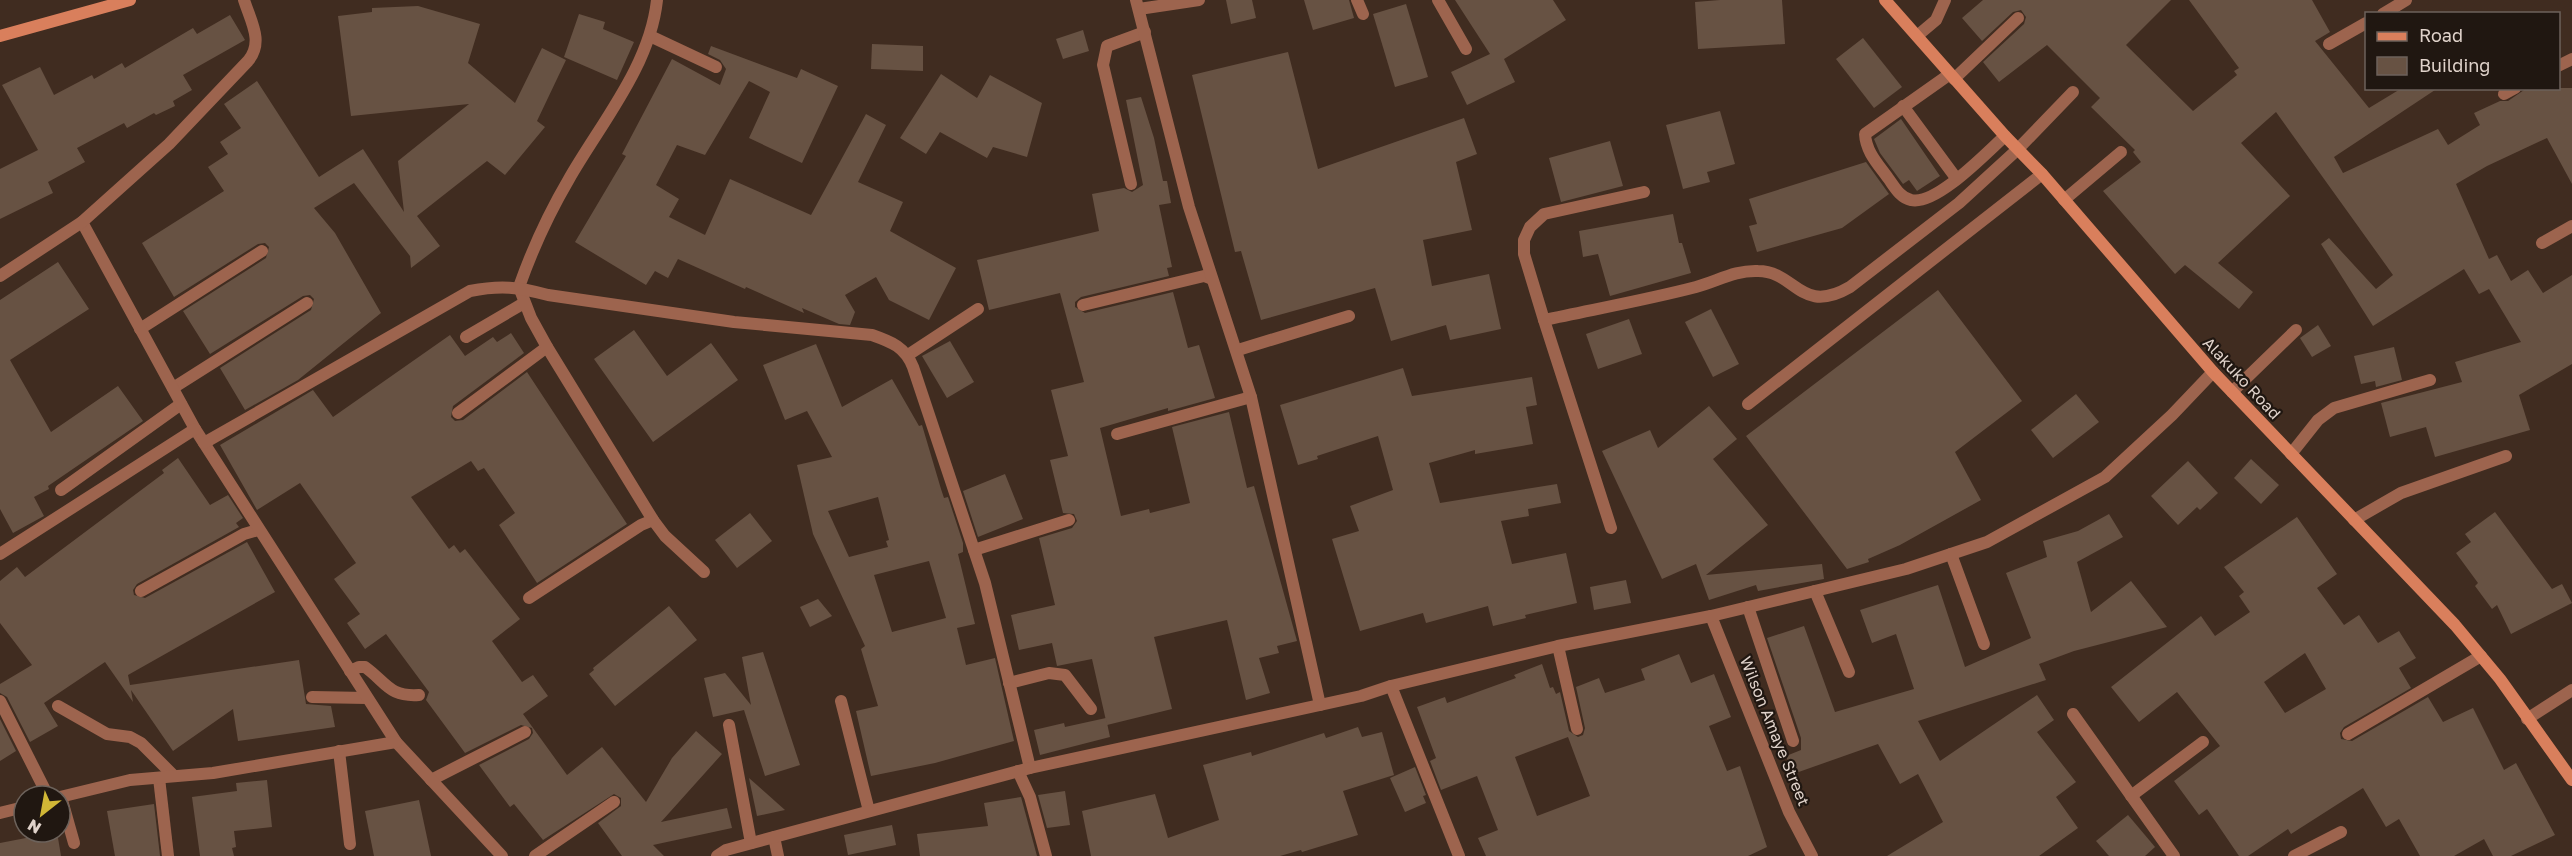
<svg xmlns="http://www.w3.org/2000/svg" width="2572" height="856" viewBox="0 0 2572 856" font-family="'Golos Text',sans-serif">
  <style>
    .building { fill: #675243; fill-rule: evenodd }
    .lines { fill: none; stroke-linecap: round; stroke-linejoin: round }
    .service { stroke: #9d644e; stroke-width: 12 }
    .minor { stroke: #9d644e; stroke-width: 12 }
    .secondary { stroke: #d97f5c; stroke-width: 12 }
    .labels { text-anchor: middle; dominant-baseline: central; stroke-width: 4.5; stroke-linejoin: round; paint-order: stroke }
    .street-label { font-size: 16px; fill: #dfd2ca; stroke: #201711 }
  </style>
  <rect width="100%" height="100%" fill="#402c20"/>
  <g class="building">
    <polygon points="1226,0 1252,0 1256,18 1231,24"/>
    <polygon points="1304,0 1349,0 1354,18 1313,30"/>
    <polygon points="1455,0 1553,0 1566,20 1504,59 1515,82 1467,105 1451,72 1490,54"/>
    <polygon points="1720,0 1782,0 1785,44 1698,49 1695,2"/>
    <polygon points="1983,0 2171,0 2126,45 2193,111 2237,75 2234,71 2239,68 2189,0 2312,0 2330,32 2315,41 2369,108 2402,88 2438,88 2334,157 2343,173 2438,129 2448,145 2480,125 2474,113 2500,101 2508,101 2527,88 2572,88 2572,184 2547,138 2487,166 2456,184 2489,259 2497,255 2511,281 2528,270 2543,293 2572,275 2572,364 2519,395 2530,430 2435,457 2426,427 2390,437 2381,403 2462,382 2455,362 2521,342 2489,289 2479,294 2464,269 2373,326 2321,244 2329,238 2376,289 2393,275 2276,112 2241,143 2290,196 2218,263 2253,292 2239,309 2185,265 2175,274 2103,191 2141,162 2133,152 2135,150 2091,107 2100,98 2047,45 1999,82 1983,62 2024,24 2026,17 2021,10 2013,12 1982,41 1962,18"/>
    <polygon points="1406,4 1428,77 1395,87 1373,14"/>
    <polygon points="418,6 480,24 468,63 515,103 542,48 566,60 537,121 545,127 505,175 487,161 417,216 440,246 411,268 410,256 354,183 314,208 335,233 381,313 298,380 245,410 220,368 311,310 314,299 310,295 303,296 210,354 183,311 266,258 269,247 265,243 258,244 174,297 142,243 224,191 208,167 228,154 220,142 241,128 224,104 257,81 319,177 363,149 404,212 398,161 469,104 351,116 338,16 372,12 372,8"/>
    <polygon points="579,14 605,22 603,29 634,42 617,80 564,57"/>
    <polygon points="230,15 245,40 183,75 192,90 173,101 175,106 156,115 154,113 127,128 124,123 77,148 85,162 48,182 53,193 0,219 0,169 38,150 2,85 40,67 54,95 92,75 94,79 122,63 125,68 193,28 197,34"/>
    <polygon points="1083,30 1089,51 1063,59 1056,39"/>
    <polygon points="1863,38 1902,87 1874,108 1836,59"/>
    <polygon points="872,44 923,46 923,71 871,69"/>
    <polygon points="711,46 797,78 801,69 838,86 802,163 749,138 770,92 749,81 705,155 677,145 656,185 679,199 669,217 705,235 730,179 811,215 866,114 886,125 858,182 903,202 890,231 956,268 929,320 889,300 876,277 845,295 855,312 850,325 839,324 802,308 804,313 746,287 745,289 678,259 668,278 655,271 646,285 575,242 626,156 622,154 672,59 720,85 726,69 720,60 708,54"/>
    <polygon points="1288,52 1318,169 1464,118 1477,154 1456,162 1472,230 1423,240 1432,286 1489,274 1501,329 1450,340 1446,325 1391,341 1375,288 1261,320 1241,251 1235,252 1192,75"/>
    <polygon points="941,74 977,98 990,75 1042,103 1027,157 993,147 987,158 940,132 926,154 900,138"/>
    <polygon points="1141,97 1154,138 1163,181 1167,181 1171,203 1159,205 1172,267 1167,268 1169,276 1081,297 1075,302 1075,307 1085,313 1173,292 1188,348 1199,345 1215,398 1168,411 1168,408 1100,428 1121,516 1149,509 1150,513 1190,503 1172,427 1229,412 1247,488 1254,486 1297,641 1277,646 1279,653 1259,658 1270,693 1246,700 1227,620 1154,637 1172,709 1107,725 1092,659 1057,666 1052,643 1019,650 1011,615 1055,605 1039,538 1072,528 1077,521 1074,514 1063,513 1050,460 1068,456 1051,390 1084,382 1060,293 989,310 977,260 1099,231 1092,194 1124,188 1132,192 1143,185 1126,100"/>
    <polygon points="1720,111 1735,164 1707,172 1710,182 1683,189 1666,125"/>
    <polygon points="1901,119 1940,176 1917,191 1909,180 1903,184 1880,153 1874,139"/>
    <polygon points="1610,141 1623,186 1561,202 1549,158"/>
    <polygon points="1866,162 1889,194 1842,228 1757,252 1749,226 1757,224 1749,199"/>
    <polygon points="1673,214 1679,243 1682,243 1691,273 1610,296 1598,254 1583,257 1579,231"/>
    <polygon points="58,262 89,309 10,360 51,432 118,386 143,421 48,486 49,489 34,497 44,516 13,533 0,509 0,300"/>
    <polygon points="1938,290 2022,401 1955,452 1981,500 1900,545 1868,559 1869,562 1847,569 1746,436"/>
    <polygon points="1711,309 1739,364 1713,377 1685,322"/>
    <polygon points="1629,319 1642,354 1598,369 1586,334"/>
    <polygon points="2318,325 2331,346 2312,357 2300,338"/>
    <polygon points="634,330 667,376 711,343 738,380 653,442 594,359"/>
    <polygon points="511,333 524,353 453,406 451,417 455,421 463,420 527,372 627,524 537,583 499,525 515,513 484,468 478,471 471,461 411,497 449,549 454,545 460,553 465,549 520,619 492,641 522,682 533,675 548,696 523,714 567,775 602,747 646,802 672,758 696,731 722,754 661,822 727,808 732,828 653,845 664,856 622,856 598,823 621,806 621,798 614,794 543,840 514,804 510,807 479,765 529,739 533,733 532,728 521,725 465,753 426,700 429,692 386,634 365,649 347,623 360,614 334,579 356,563 300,483 257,510 220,445 313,390 333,417 450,335 465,356 493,337 497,342"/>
    <polygon points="950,341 974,382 947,398 922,356"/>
    <path d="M816 344 842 407 892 379 919 426 922 425 941 489 944 498 948 497 963 543V552L958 554 975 624 957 628 966 665 995 658 1014 741 935 763 871 776 856 711 878 706 861 649 865 646 813 534 797 465 832 457 807 411 785 420 763 365ZM878 497 889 540 886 541 888 547 849 557 828 511ZM929 561 946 618 892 632 874 575Z"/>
    <polygon points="2394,347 2402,380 2376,387 2375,381 2361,384 2354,356"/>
    <polygon points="1403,368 1412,396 1532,377 1537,405 1526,407 1533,444 1475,454 1475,450 1429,463 1440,503 1557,484 1561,503 1528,509 1529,516 1501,521 1512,564 1566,553 1577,603 1525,615 1526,618 1493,626 1488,606 1426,623 1423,613 1360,631 1332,539 1359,531 1350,506 1393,490 1378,436 1317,456 1318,459 1298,465 1280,405"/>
    <polygon points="2076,394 2099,422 2053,458 2031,430"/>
    <polygon points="1709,406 1737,439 1713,459 1768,525 1706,575 1822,564 1824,579 1758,591 1756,585 1709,600 1696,564 1662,579 1602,451 1650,430 1658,448"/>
    <polygon points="178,458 210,505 228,495 243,518 236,523 239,527 137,584 133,590 134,595 145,598 247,542 275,592 128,675 130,685 299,660 306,704 331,706 335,727 238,741 233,709 173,751 131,690 133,702 105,662 44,703 58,726 30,742 7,697 0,693 0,684 32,665 0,623 0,581 17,567 25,577 164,473 162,470"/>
    <polygon points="2251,459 2279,485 2261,504 2234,478"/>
    <polygon points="2188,461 2218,493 2200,510 2197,507 2178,525 2151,496"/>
    <polygon points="1005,474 1023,519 978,537 963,491"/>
    <polygon points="2495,512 2552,589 2562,584 2572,603 2511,634 2497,605 2492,609 2475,586 2478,583 2456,553 2471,542 2465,534"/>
    <polygon points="750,513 772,541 737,568 715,540"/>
    <polygon points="2109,514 2123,537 2077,562 2091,612 2131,581 2167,627 2074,651 2039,664 2046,680 1918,721 1940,761 2037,695 2054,720 2037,732 2076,782 2056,797 2078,828 2039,856 1887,856 1943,822 1918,774 1900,784 1878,744 1793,774 1786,756 1801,750 1801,738 1767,638 1804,626 1835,712 1914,689 1896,634 1872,643 1860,610 1938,585 1965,667 2031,638 2006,573 2047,557 2043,541 2078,531"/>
    <path d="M2297 517 2337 574 2317 588 2344 625 2359 615 2378 643 2399 631 2416 658 2399 668 2411 688 2344 727 2340 733 2341 739 2352 741 2428 697 2443 722 2473 708 2504 770 2516 763 2555 835 2511 856H2493L2484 839 2454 856H2420L2399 819 2386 827 2363 788 2291 834 2288 829 2248 856H2239L2207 809 2199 815 2174 781 2220 746 2177 692 2139 722 2111 687 2201 616 2215 636 2250 612 2239 596 2244 592 2224 567ZM2305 653 2326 689 2285 713 2264 682Z"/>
    <polygon points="1626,580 1631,603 1594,610 1590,587"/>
    <polygon points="818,599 832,616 810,627 800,607"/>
    <polygon points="669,606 697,640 615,706 589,674 594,670 593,668"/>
    <polygon points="763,652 800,765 765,776 744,710 713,717 704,678 725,673 751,705 742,657"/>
    <path d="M1679 654 1691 683 1714 674 1731 717 1709 726 1727 771 1740 766 1767 847 1748 856H1486L1478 838 1498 830 1477 776 1441 790 1430 761 1436 758 1417 707 1445 697 1447 703 1516 678 1514 675 1542 664 1550 688 1553 687 1556 694 1560 692 1569 731 1578 737 1583 735 1585 728 1576 687 1599 678 1605 693 1645 680 1641 669ZM1568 737 1590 796 1537 816 1515 757Z"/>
    <polygon points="1106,718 1110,737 1040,755 1034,730 1064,723 1065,727"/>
    <polygon points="0,719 16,751 0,761"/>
    <polygon points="1358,727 1362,737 1382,732 1394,775 1343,791 1358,835 1302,852 1301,850 1280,856 1091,856 1082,811 1155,794 1168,838 1219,820 1203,765 1251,752 1252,756 1324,733 1326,738"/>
    <polygon points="1415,767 1426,795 1423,796 1426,803 1405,812 1390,778"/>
    <polygon points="749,778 785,810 757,816"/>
    <polygon points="267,780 272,827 234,831 236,847 232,848 234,856 200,856 192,797 237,791 236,783"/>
    <polygon points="1065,791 1070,825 1047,828 1038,795"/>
    <polygon points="1021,797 1037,856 920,856 917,834 988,826 984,803"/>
    <polygon points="419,800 431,856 374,856 365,811"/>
    <polygon points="154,804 160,856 115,856 107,811"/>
    <polygon points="2128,815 2155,847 2145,856 2109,856 2096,841"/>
    <polygon points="892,825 896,845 848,855 844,835"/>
    <polygon points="57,832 61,856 0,856 0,843"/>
  </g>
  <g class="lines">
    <g class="service">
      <polyline points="1357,0 1363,14"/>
      <polyline points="1438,0 1466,49"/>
      <polyline points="1139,9 1199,0"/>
      <polyline points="650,36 716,67"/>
      <polyline points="1917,36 1936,20 1945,0"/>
      <polyline points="2558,66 2572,59"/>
      <path d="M1950 74 1865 134C1866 152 1878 164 1888 178 1894 186 1900 198 1911 200 1936 206 1986 153 2005 136"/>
      <polyline points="1954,79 2018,18"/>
      <polyline points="2504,94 2515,88"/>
      <polyline points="1903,106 1956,178"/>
      <polyline points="2018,149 2073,92"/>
      <polyline points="1131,184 1103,65 1107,46 1145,32"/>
      <polyline points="2064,200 2121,152"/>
      <polyline points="2542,243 2572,226"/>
      <polyline points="1083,305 1204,276 1212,279"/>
      <polyline points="140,329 262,251"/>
      <polyline points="466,337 524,303"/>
      <polyline points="1238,350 1349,316"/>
      <polyline points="908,355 978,309"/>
      <polyline points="173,388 307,303"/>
      <polyline points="2232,392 2296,330"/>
      <polyline points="458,413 547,347"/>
      <polyline points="1117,434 1251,397"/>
      <polyline points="2291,454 2318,420 2334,408 2430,380"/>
      <polyline points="61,490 181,404"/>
      <polyline points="2354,520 2401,493 2506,456"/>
      <polyline points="974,550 1069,520"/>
      <polyline points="1951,554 1984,644"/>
      <polyline points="141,591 244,534 258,530"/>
      <polyline points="1815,591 1849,672"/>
      <polyline points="529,598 641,525 653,520"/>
      <polyline points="1748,607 1793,741"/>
      <polyline points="1558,646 1577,729"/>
      <path d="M350 671 359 667H365C387 683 389 697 419 695"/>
      <polyline points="1009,683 1049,673 1065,675 1091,709"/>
      <polyline points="312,697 367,698"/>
      <polyline points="0,701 48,796"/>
      <polyline points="841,701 869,811"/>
      <polyline points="58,706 107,734 130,737 141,743 174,776"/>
      <polyline points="2527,719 2572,690"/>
      <polyline points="729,725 751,843"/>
      <polyline points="2348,734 2481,656"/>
      <polyline points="339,751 350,844"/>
      <polyline points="1018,771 1030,797 1046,856"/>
      <polyline points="159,778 168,856"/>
      <polyline points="431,780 525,732"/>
      <polyline points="2131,796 2203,742"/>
      <polyline points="61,797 74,843"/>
      <polyline points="774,837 778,856"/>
      <polyline points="535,856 614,802"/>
      <polyline points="2294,856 2341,832"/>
    </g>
    <g class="minor">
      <path d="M657 0C650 66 601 123 569 179 549 213 532 250 519 287L531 318 547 347 653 520 665 536 704 572"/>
      <polyline points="1136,0 1189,207 1251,397 1320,705"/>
      <polyline points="2383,14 2406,0"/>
      <polyline points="2329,44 2366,23"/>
      <polyline points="82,222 195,429 396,742 502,856"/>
      <path d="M0 276 82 222 169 144 248 61C264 42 251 22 244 0"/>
      <path d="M1544 320C1595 309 1646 300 1696 287 1718 281 1735 270 1758 271 1796 271 1800 316 1850 287L1959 203 2018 149"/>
      <polyline points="1748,404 2042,174"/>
      <path d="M204 443 470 291C501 285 518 287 548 295L734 322 872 335C892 342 905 347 913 367L985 583 1030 768"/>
      <polyline points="1611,528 1544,320 1524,254 1524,240 1530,227 1544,214 1644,192"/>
      <polyline points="0,554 195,429"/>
      <polyline points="1711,616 1789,812 1812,856"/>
      <polyline points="1391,686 1459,856"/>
      <polyline points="2073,714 2174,856"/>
      <polyline points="60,797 130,780 213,773 396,742"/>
      <polyline points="0,813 24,807"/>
      <polyline points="717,856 726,850 1030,768 1361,696 1391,686 1558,646 1711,616 1906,569 1987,542 2105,477 2172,415 2213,372"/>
    </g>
    <g class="secondary">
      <polyline points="1885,0 2005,136 2042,174 2213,372 2455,625 2500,679 2572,780"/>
      <polyline points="0,36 130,0"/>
    </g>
  </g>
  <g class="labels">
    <g class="street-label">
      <text transform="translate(2242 378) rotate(47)">Alakuko Road</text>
      <text transform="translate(1775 731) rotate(68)">Wilson Amaye Street</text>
    </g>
  </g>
  <rect x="2365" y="12" width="195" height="78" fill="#201711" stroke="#6c625b" stroke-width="1.5"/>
  <rect x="2377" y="32" width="30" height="9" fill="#d97f5c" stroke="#6c625b" stroke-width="1.5"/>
  <text x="2419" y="42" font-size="18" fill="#dfd2ca">Road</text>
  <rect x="2377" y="57" width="30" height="18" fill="#675243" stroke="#6c625b" stroke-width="1.5"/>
  <text x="2419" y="72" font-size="18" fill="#dfd2ca">Building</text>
  <g transform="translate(42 814) rotate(211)"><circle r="28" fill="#201711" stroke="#6c625b" stroke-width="1.5"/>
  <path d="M0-4.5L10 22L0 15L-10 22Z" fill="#d1b736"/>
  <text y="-9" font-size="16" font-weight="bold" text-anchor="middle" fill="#dfd2ca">N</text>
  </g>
</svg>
